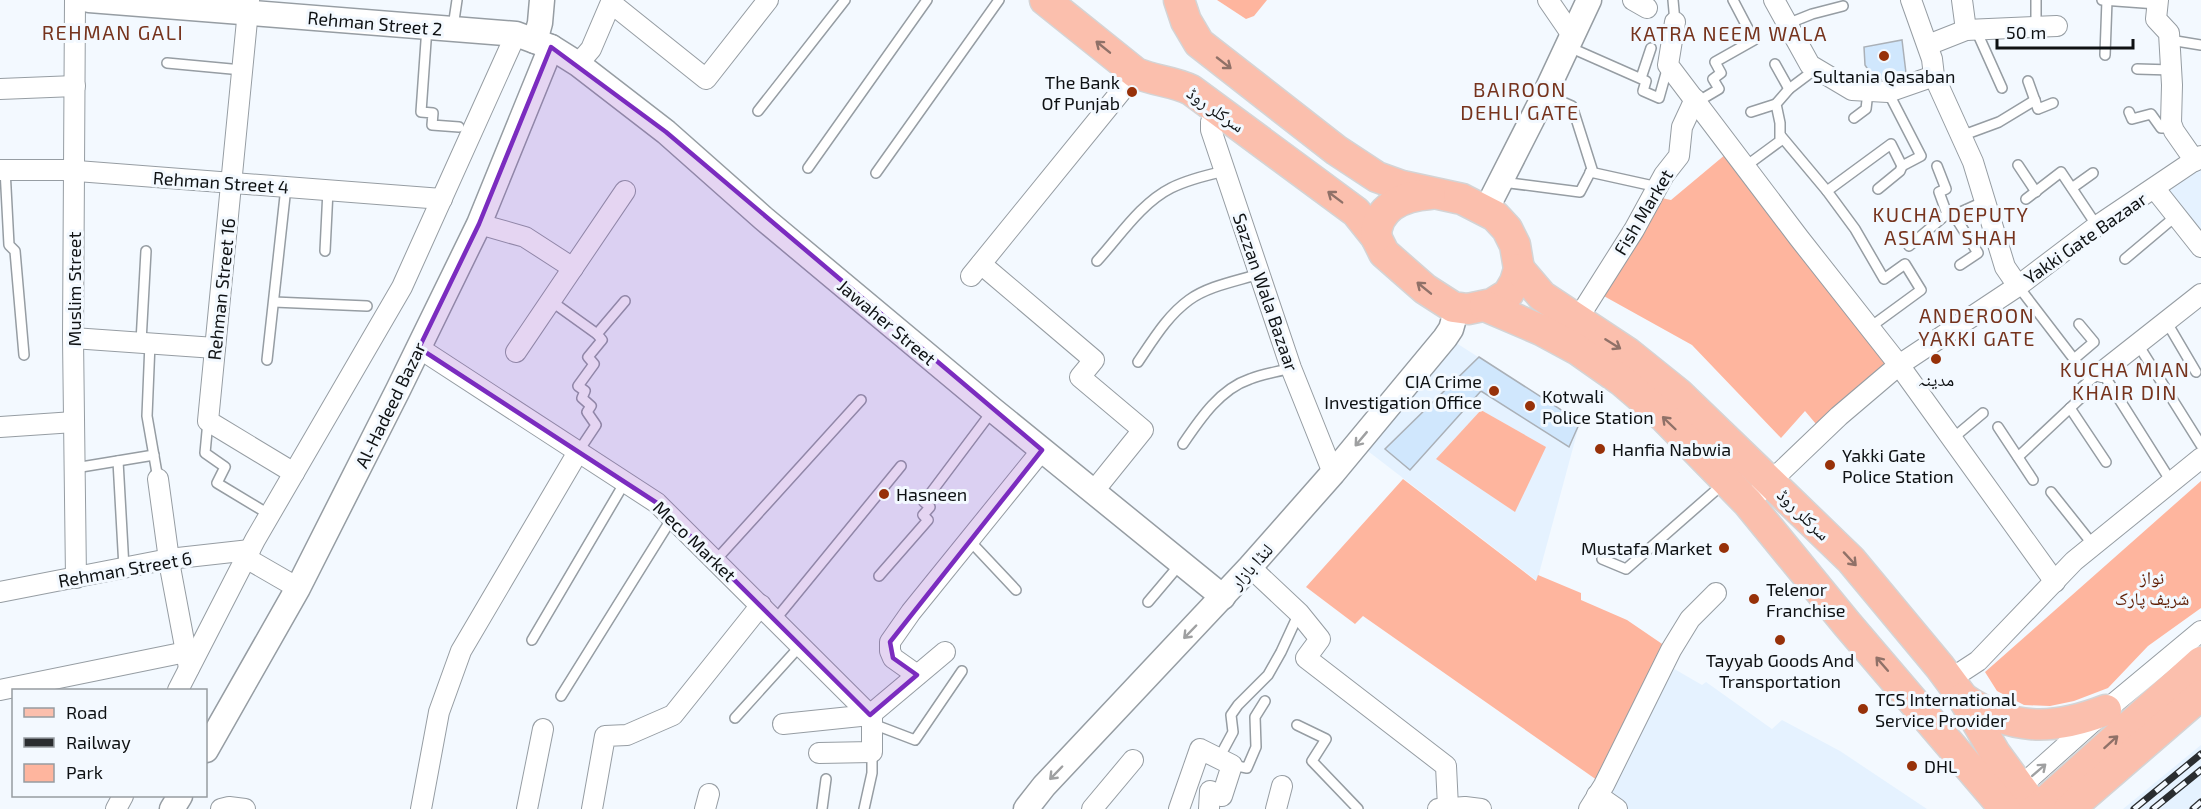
<svg xmlns="http://www.w3.org/2000/svg" width="2201" height="809" viewBox="0 0 2201 809" font-family="'Exo 2','Noto Naskh Arabic',sans-serif">
  <style>
    .built { fill: #e5f2ff }
    .green { fill: #feb59e }
    .building { fill: #d0e7fd; stroke: #aab0b7; stroke-width: 1.5 }
    .lines { fill: none; stroke-linecap: round; stroke-linejoin: round }
    .service-casing { stroke: #969da3; stroke-width: 12 }
    .minor-casing { stroke: #969da3; stroke-width: 22 }
    .tertiary-casing { stroke: #969da3; stroke-width: 27 }
    .primary-casing { stroke: #d4d4d5; stroke-width: 33 }
    .service { stroke: #fff; stroke-width: 9 }
    .minor { stroke: #fff; stroke-width: 20 }
    .tertiary { stroke: #fff; stroke-width: 24 }
    .primary { stroke: #fbbfad; stroke-width: 30 }
    .rail-casing { stroke: #2a2d30; stroke-width: 7 }
    .rail { stroke: #f3f9ff; stroke-width: 4.5; stroke-dasharray: 14; stroke-linecap: butt }
    .oneway { stroke: #907168 }
    .oneway2 { stroke: #9fa0a1 }
    .marked { fill: #7b2cbf; fill-opacity: 0.2; stroke: #7b2cbf; stroke-width: 4.5; stroke-linejoin: round }
    .poi-dot { fill: #973109; stroke: #f3f9ff; stroke-width: 2 }
    .labels { text-anchor: middle; dominant-baseline: central; stroke-width: 6; stroke-linejoin: round; paint-order: stroke }
    .street-label { font-size: 18px; fill: #0e1113; stroke: #f3f9ff }
    .poi-label { font-size: 18px; fill: #0e1113; stroke: #f3f9ff; text-anchor: start }
    .park-label { font-size: 18px; fill: #5f1d04; stroke: #f3f9ff }
    .neighbourhood-label { font-size: 20px; letter-spacing: 1.5px; fill: #76331d; stroke: #f3f9ff }
  </style>
  <rect width="100%" height="100%" fill="#f3f9ff"/>
  <g class="built">
    <polygon points="2201,156 2201,239 2159,186"/>
    <polygon points="1450,339 1580,422 1537,581 1360,445"/>
    <polygon points="1664,663 1702,685 1706,682 1772,729 1782,720 1840,751 1927,809 1618,809 1597,795"/>
    <polygon points="2201,745 2201,809 2123,809"/>
  </g>
  <g class="green">
    <polygon points="1217,0 1267,0 1254,16 1246,19"/>
    <polygon points="1732,149 1890,359 1816,424 1805,411 1781,438 1692,345 1602,295 1657,197 1671,200"/>
    <polygon points="1481,410 1546,447 1515,512 1436,459"/>
    <polygon points="1403,479 1536,581 1538,575 1581,593 1581,600 1627,620 1671,650 1604,785 1363,616 1355,624 1306,587"/>
    <polygon points="2201,481 2201,608 2148,646 2108,688 2074,701 2050,706 2024,705 1997,691 1985,672"/>
  </g>
  <g class="building">
    <polygon points="1902,40 1906,73 1886,80 1874,79 1865,65 1864,47"/>
    <polygon points="1479,357 1580,422 1569,447 1481,391 1410,470 1385,449"/>
  </g>
  <g class="lines">
    <defs>
      <g id="service">
        <polyline points="1673,0 1675,22"/>
        <polyline points="2102,0 2157,4"/>
        <polyline points="1787,24 1812,14 1843,6"/>
        <polyline points="427,27 421,112 433,113 432,125 459,127"/>
        <polyline points="453,27 457,0"/>
        <polyline points="2036,27 2036,0"/>
        <polyline points="1976,30 2002,88"/>
        <polyline points="2170,40 2201,45"/>
        <polyline points="1569,47 1646,81 1643,91 1659,98 1668,66"/>
        <polyline points="2105,55 2107,0"/>
        <polyline points="167,63 242,70"/>
        <polyline points="1775,64 1789,89"/>
        <polyline points="2137,69 2172,70"/>
        <polyline points="1641,78 1651,48"/>
        <polyline points="2028,81 2038,109 2053,103"/>
        <polyline points="1697,102 1719,89 1713,79 1721,73 1715,62 1754,40 1733,0"/>
        <polyline points="758,111 845,0"/>
        <polyline points="1751,112 1776,104"/>
        <polyline points="2129,112 2132,119 2151,114 2161,128 2173,128"/>
        <polyline points="1854,118 1866,109 1868,92"/>
        <polyline points="1781,136 1827,191"/>
        <polyline points="1961,136 1999,122 2035,100"/>
        <polyline points="2018,165 2036,192"/>
        <polyline points="1746,166 1780,141 1780,123 1776,104 1789,89 1817,68"/>
        <polyline points="1937,166 1946,189 1939,192 1947,214"/>
        <polyline points="808,168 927,0"/>
        <polyline points="5,169 9,245 15,251 24,355"/>
        <polyline points="1590,172 1658,187"/>
        <polyline points="876,173 999,0"/>
        <polyline points="1502,182 1580,192 1592,169 1572,106 1547,95"/>
        <polyline points="2072,188 2093,173"/>
        <polyline points="1878,189 1900,171 1902,166"/>
        <polyline points="2026,199 2061,172 2097,226"/>
        <polyline points="1954,215 1978,253 1960,265"/>
        <polyline points="1909,246 1947,214 1952,212 1954,215 1985,201"/>
        <polyline points="325,251 328,190"/>
        <polyline points="2125,259 2176,216"/>
        <path d="M1097 261C1119 237 1141 203 1171 188 1187 180 1207 175 1225 171"/>
        <polyline points="2018,286 2090,380 2102,372 2172,483"/>
        <polyline points="551,301 597,334"/>
        <polyline points="274,302 367,306"/>
        <polyline points="2166,321 2196,372"/>
        <polyline points="1869,328 1921,290 1905,264 1884,279 1855,229 1827,191 1891,144 1902,166 1921,156 1888,92"/>
        <polyline points="141,342 146,251"/>
        <polyline points="150,343 147,416 158,479"/>
        <polyline points="2137,343 2201,445"/>
        <polyline points="2074,359 2094,342 2079,324"/>
        <polyline points="267,360 286,187"/>
        <path d="M1138 362C1153 340 1167 316 1189 300 1208 286 1237 281 1259 274"/>
        <polyline points="2070,408 2106,462"/>
        <polyline points="208,421 205,453 225,467 217,483 270,515"/>
        <polyline points="1998,427 2033,480"/>
        <polyline points="1952,439 1983,413"/>
        <path d="M1183 444C1200 419 1220 389 1250 379 1263 374 1277 372 1291 368"/>
        <polyline points="578,452 596,425 587,412 591,406 582,398 585,391 578,386 594,364 588,357 602,340 597,334 625,301"/>
        <polyline points="2018,457 2085,394 2081,388 2090,380"/>
        <polyline points="118,461 124,568"/>
        <polyline points="75,468 154,455"/>
        <polyline points="2051,492 2094,546"/>
        <polyline points="969,540 1016,590"/>
        <polyline points="1602,559 1626,569 1723,484"/>
        <polyline points="715,561 861,400"/>
        <polyline points="879,576 928,520 923,515 930,507 924,502 993,410"/>
        <polyline points="1148,602 1181,563"/>
        <polyline points="775,620 901,466"/>
        <polyline points="532,640 625,482"/>
        <polyline points="561,696 672,518"/>
        <polyline points="735,718 801,645"/>
        <polyline points="873,724 915,740 962,671"/>
        <polyline points="1297,725 1326,739 1312,761 1358,809"/>
        <polyline points="1219,758 1233,732 1231,715 1238,705 1268,675 1281,652 1299,613"/>
        <polyline points="1232,765 1247,768 1256,747 1255,717 1265,701"/>
        <polyline points="822,809 826,779"/>
        <polyline points="864,809 872,773 872,752"/>
      </g>
      <g id="minor">
        <polyline points="75,0 73,338 76,578"/>
        <polyline points="249,0 208,421 294,473"/>
        <polyline points="1548,0 1572,35"/>
        <polyline points="1633,0 1647,8"/>
        <polyline points="1774,0 1810,65 1852,90 1888,92 1934,76"/>
        <polyline points="1911,0 1932,59 1934,76 1973,162 2005,267 2018,286"/>
        <polyline points="1962,0 1966,30"/>
        <polyline points="2158,0 2156,19 2169,33 2172,85 2171,123 2174,131 2195,161"/>
        <polyline points="611,3 706,79 768,0"/>
        <polyline points="1675,22 1668,65 1799,238 1899,365 2055,582"/>
        <polyline points="1928,45 1966,30 2057,26"/>
        <polyline points="578,64 591,49 612,0"/>
        <polyline points="0,89 75,86"/>
        <polyline points="1218,109 1211,122 1211,130 1291,368 1333,473"/>
        <polyline points="0,170 64,170 442,199"/>
        <polyline points="2155,189 2201,247"/>
        <polyline points="479,224 525,237 573,268"/>
        <polyline points="981,264 1094,360 1080,377 1143,430 1093,492"/>
        <polyline points="971,276 1136,73"/>
        <polyline points="1577,320 1634,230 1664,175 1679,156 1682,127 1695,99"/>
        <polyline points="73,338 215,348"/>
        <polyline points="419,348 657,503 872,717 872,752 819,753"/>
        <polyline points="516,352 625,191"/>
        <polyline points="2102,372 2201,294"/>
        <polyline points="0,427 74,422"/>
        <polyline points="158,479 170,567 189,668"/>
        <polyline points="1748,503 1839,416 1899,365 2018,286 2097,226 2201,156"/>
        <polyline points="246,558 298,588"/>
        <polyline points="1250,567 1299,613 1320,639 1306,658 1446,766 1448,807"/>
        <polyline points="0,592 169,559 250,550"/>
        <polyline points="917,675 893,658 890,651 890,642 911,612 1042,450"/>
        <polyline points="1949,680 1978,661 2074,561 2201,458"/>
        <polyline points="0,690 186,652"/>
        <polyline points="178,690 255,540 402,287 516,34"/>
        <polyline points="783,724 870,715 945,652"/>
        <polyline points="1597,795 1617,809"/>
        <polyline points="2011,795 2106,710 2201,631"/>
        <polyline points="116,809 123,796"/>
        <polyline points="221,809 229,807 245,809"/>
        <polyline points="421,809 439,712 461,651 578,452"/>
        <polyline points="527,809 543,729"/>
        <polyline points="592,809 605,736 627,735 673,715 761,605"/>
        <polyline points="705,809 709,794"/>
        <polyline points="1092,809 1133,760"/>
        <polyline points="1179,809 1200,749 1232,765 1222,796 1210,791 1209,809"/>
        <polyline points="1276,809 1282,786"/>
        <polyline points="1438,809 1465,807 1481,809"/>
        <polyline points="1589,809 1604,785 1671,650 1690,619 1716,593"/>
      </g>
      <g id="tertiary">
        <polyline points="89,0 516,34 551,47 578,64 666,132 763,218 993,410 1223,597"/>
        <polyline points="535,41 540,23 542,0"/>
        <polyline points="1486,210 1545,94 1589,0"/>
        <polyline points="206,750 298,588 398,390 479,224 551,47"/>
        <polyline points="172,809 180,796"/>
        <polyline points="1026,809 1044,786 1250,567 1333,473 1445,338 1451,329 1457,308"/>
      </g>
      <g id="primary">
        <path d="M1045 0 1136 73C1154 81 1173 81 1191 90L1356 212 1376 237 1384 253 1425 289 1453 307 1468 309 1492 304 1508 294 1515 282 1519 269 1515 245 1507 229 1495 216 1462 199 1402 186 1377 177 1336 150 1199 43 1186 21 1179 0"/>
        <path d="M1376 237C1376 206 1405 196 1430 194"/>
        <polyline points="1519,269 1542,296 1628,353 1679,394 1851,560 1940,667 1963,698 1995,753 2036,809"/>
        <polyline points="1485,306 1541,330 1578,350 1622,381 1664,417 1748,503 1847,624 2005,809"/>
        <path d="M1963 698C2011 731 2052 731 2106 710"/>
        <polyline points="2037,809 2201,662"/>
        <polyline points="2069,809 2201,695"/>
      </g>
    </defs>
    <use href="#service" class="service-casing"/>
    <use href="#minor" class="minor-casing"/>
    <use href="#tertiary" class="tertiary-casing"/>
    <use href="#primary" class="primary-casing"/>
    <use href="#service" class="service"/>
    <use href="#minor" class="minor"/>
    <use href="#tertiary" class="tertiary"/>
    <use href="#primary" class="primary"/>
    <defs>
      <g id="rail">
        <polyline points="2134,809 2201,754"/>
        <polyline points="2153,809 2201,770"/>
        <polyline points="2193,809 2201,802"/>
      </g>
    </defs>
    <use href="#rail" class="rail-casing"/>
    <use href="#rail" class="rail"/>
  </g>
  <defs><path id="oneway-shaft" d="M-6 0H5M1.5-3L5.5 0L1.5 3" fill="none" stroke-width="1.6" stroke-linecap="round" stroke-linejoin="round" transform="scale(1.5)"/></defs>
  <g class="oneway">
    <use href="#oneway-shaft" transform="translate(1103 47) rotate(-141)"/>
    <use href="#oneway-shaft" transform="translate(1224 63) rotate(38)"/>
    <use href="#oneway-shaft" transform="translate(1335 197) rotate(-143)"/>
    <use href="#oneway-shaft" transform="translate(1424 288) rotate(-141)"/>
    <use href="#oneway-shaft" transform="translate(1613 344) rotate(32)"/>
    <use href="#oneway-shaft" transform="translate(1669 423) rotate(-136)"/>
    <use href="#oneway-shaft" transform="translate(1850 559) rotate(47)"/>
    <use href="#oneway-shaft" transform="translate(1882 664) rotate(-131)"/>
    <use href="#oneway-shaft" transform="translate(2111 742) rotate(-42)"/>
  </g>
  <g class="oneway2">
    <use href="#oneway-shaft" transform="translate(1361 439) rotate(130)"/>
    <use href="#oneway-shaft" transform="translate(1190 632) rotate(134)"/>
    <use href="#oneway-shaft" transform="translate(2039 770) rotate(-41)"/>
    <use href="#oneway-shaft" transform="translate(1056 773) rotate(134)"/>
  </g>
  <path class="marked" d="M551 47 666 132 1042 450 890 642 893 658 917 675 870 715 657 503 419 348 479 224Z"/>
  <g class="poi-dot">
    <circle cx="1884" cy="56" r="6"/>
    <circle cx="1132" cy="92" r="6"/>
    <circle cx="1936" cy="359" r="6"/>
    <circle cx="1494" cy="391" r="6"/>
    <circle cx="1530" cy="406" r="6"/>
    <circle cx="1600" cy="449" r="6"/>
    <circle cx="1830" cy="465" r="6"/>
    <circle cx="884" cy="494" r="6"/>
    <circle cx="1724" cy="548" r="6"/>
    <circle cx="1754" cy="599" r="6"/>
    <circle cx="1780" cy="640" r="6"/>
    <circle cx="1863" cy="709" r="6"/>
    <circle cx="1912" cy="766" r="6"/>
  </g>
  <g class="labels">
    <g class="street-label">
      <text transform="translate(375 23) rotate(5)">Rehman Street 2</text>
      <text transform="translate(1216 109) rotate(35)">سرکلر روڈ</text>
      <text transform="translate(221 182) rotate(4)">Rehman Street 4</text>
      <text transform="translate(1643 212) rotate(-59)">Fish Market</text>
      <text transform="translate(2085 238) rotate(-35)">Yakki Gate Bazaar</text>
      <text transform="translate(74 289) rotate(-90)">Muslim Street</text>
      <text transform="translate(221 289) rotate(-84)">Rehman Street 16</text>
      <text transform="translate(1266 292) rotate(71)">Sazzan Wala Bazaar</text>
      <text transform="translate(887 322) rotate(40)">Jawaher Street</text>
      <text transform="translate(390 405) rotate(-64)">Al-Hadeed Bazar</text>
      <text transform="translate(1804 514) rotate(44)">سرکلر روڈ</text>
      <text transform="translate(695 541) rotate(44)">Meco Market</text>
      <text transform="translate(1251 566) rotate(-48)">لنڈا بازار</text>
      <text transform="translate(125 569) rotate(-10)">Rehman Street 6</text>
    </g>
    <g class="poi-label">
      <text x="1884" y="76" text-anchor="middle">Sultania Qasaban</text>
      <text x="1120" y="82" text-anchor="end">The Bank<tspan x="1120" dy="21">Of Punjab</tspan></text>
      <text x="1936" y="379" text-anchor="middle">مدینہ</text>
      <text x="1482" y="381" text-anchor="end">CIA Crime<tspan x="1482" dy="21">Investigation Office</tspan></text>
      <text x="1542" y="396">Kotwali<tspan x="1542" dy="21">Police Station</tspan></text>
      <text x="1612" y="449">Hanfia Nabwia</text>
      <text x="1842" y="455">Yakki Gate<tspan x="1842" dy="21">Police Station</tspan></text>
      <text x="896" y="494">Hasneen</text>
      <text x="1712" y="548" text-anchor="end">Mustafa Market</text>
      <text x="1766" y="589">Telenor<tspan x="1766" dy="21">Franchise</tspan></text>
      <text x="1780" y="660" text-anchor="middle">Tayyab Goods And<tspan x="1780" dy="21">Transportation</tspan></text>
      <text x="1875" y="699">TCS International<tspan x="1875" dy="21">Service Provider</tspan></text>
      <text x="1924" y="766">DHL</text>
    </g>
    <g class="park-label">
      <text x="2152" y="577">نواز<tspan x="2152" dy="21">شریف پارک</tspan></text>
    </g>
    <g class="neighbourhood-label">
      <text x="113" y="32">REHMAN GALI</text>
      <text x="1729" y="33">KATRA NEEM WALA</text>
      <text x="1520" y="89">BAIROON<tspan x="1520" dy="23">DEHLI GATE</tspan></text>
      <text x="1951" y="214">KUCHA DEPUTY<tspan x="1951" dy="23">ASLAM SHAH</tspan></text>
      <text x="1977" y="315">ANDEROON<tspan x="1977" dy="23">YAKKI GATE</tspan></text>
      <text x="2125" y="369">KUCHA MIAN<tspan x="2125" dy="23">KHAIR DIN</tspan></text>
    </g>
  </g>
  <rect x="12" y="689" width="195" height="108" fill="#f3f9ff" stroke="#979ca1" stroke-width="1.5"/>
  <rect x="24" y="708" width="30" height="9" fill="#fbbfad" stroke="#979ca1" stroke-width="1.5"/>
  <text x="66" y="719" font-size="18" fill="#0e1113">Road</text>
  <rect x="24" y="738" width="30" height="9" fill="#2a2d30" stroke="#979ca1" stroke-width="1.5"/>
  <text x="66" y="749" font-size="18" fill="#0e1113">Railway</text>
  <rect x="24" y="764" width="30" height="18" fill="#feb59e" stroke="#979ca1" stroke-width="1.5"/>
  <text x="66" y="779" font-size="18" fill="#0e1113">Park</text>
  <path d="M1997 39v9h136v-9" fill="none" stroke="#0e1113" stroke-width="3"/>
  <text x="2006" y="39" font-size="18" fill="#0e1113" stroke="#f3f9ff" stroke-width="4.5" paint-order="stroke">50 m</text>
</svg>
